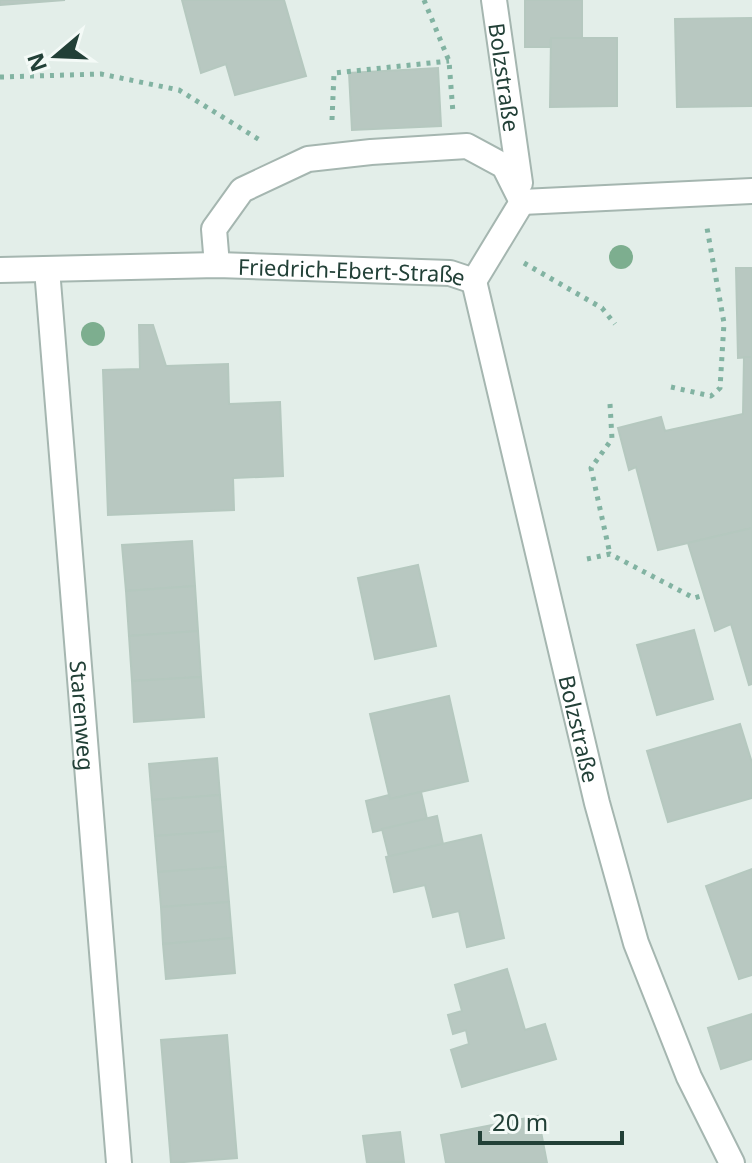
<svg xmlns="http://www.w3.org/2000/svg" width="752" height="1163" viewBox="0 0 752 1163" font-family="'Noto Sans',sans-serif">
  <style>
    .building { fill: #b8c8c1; stroke: #b5c8bf; stroke-width: 2 }
    .lines { fill: none; stroke-linecap: round; stroke-linejoin: round }
    .minor-casing { stroke: #a5b6b0; stroke-width: 28 }
    .path { stroke: #82b3a2; stroke-width: 5; stroke-dasharray: 4 6; stroke-linecap: butt }
    .minor { stroke: #fff; stroke-width: 24 }
    .tree { fill: #7dae8f }
    .labels { text-anchor: middle; dominant-baseline: central; stroke-width: 6; stroke-linejoin: round; paint-order: stroke }
    .street-label { font-size: 22px; fill: #224037; stroke: #f4faf7 }
  </style>
  <rect width="100%" height="100%" fill="#e3eee9"/>
  <g class="building">
    <polygon points="0,0 65,0 0,5"/>
    <polygon points="182,0 284,0 306,76 235,95 226,64 201,73"/>
    <polygon points="525,0 582,0 582,38 551,38 550,47 525,47"/>
    <polygon points="752,18 752,106 677,107 675,19"/>
    <polygon points="551,38 617,38 617,106 550,107"/>
    <polygon points="438,68 441,126 352,130 349,73"/>
    <polygon points="736,268 752,268 752,357 738,358"/>
    <polygon points="139,325 153,325 166,366 228,364 229,404 280,402 283,476 233,478 234,510 108,515 103,370 140,369"/>
    <polygon points="744,357 752,357 752,528 658,550 636,467 629,470 618,428 661,417 665,431 743,414"/>
    <polygon points="752,528 752,684 749,685 731,624 715,631 688,543"/>
    <polygon points="192,541 195,586 126,591 122,545"/>
    <polygon points="418,565 436,646 375,659 358,578"/>
    <polygon points="195,586 198,631 129,636 126,591"/>
    <polygon points="694,630 713,699 657,715 637,645"/>
    <polygon points="198,631 201,677 132,681 129,636"/>
    <polygon points="201,677 204,717 134,722 132,681"/>
    <polygon points="449,696 468,781 390,799 370,714"/>
    <polygon points="740,724 752,763 752,798 668,822 647,751"/>
    <polygon points="217,758 220,795 152,800 149,764"/>
    <polygon points="421,792 427,819 373,832 366,801 389,795 390,799"/>
    <polygon points="220,795 223,831 155,836 152,800"/>
    <polygon points="437,816 443,844 389,857 382,829"/>
    <polygon points="223,831 226,867 158,872 155,836"/>
    <polygon points="481,835 504,938 467,947 459,911 433,917 425,885 394,892 386,857"/>
    <polygon points="226,867 229,902 161,907 158,872"/>
    <polygon points="752,869 752,975 739,979 706,886"/>
    <polygon points="229,902 232,938 163,944 161,907"/>
    <polygon points="232,938 235,973 166,979 163,944"/>
    <polygon points="507,969 525,1030 545,1024 556,1059 462,1087 451,1050 469,1044 466,1030 453,1034 448,1015 462,1011 455,985"/>
    <polygon points="752,1014 752,1059 721,1069 708,1028"/>
    <polygon points="227,1035 237,1158 171,1163 161,1040"/>
    <polygon points="538,1116 547,1163 446,1163 441,1135"/>
    <polygon points="400,1132 404,1162 367,1163 363,1136"/>
  </g>
  <g class="lines">
    <defs>
      <g id="minor">
        <path id="s1" d="M494 0 520 183"/>
        <polyline points="522,202 752,191"/>
        <polyline points="217,265 214,229 242,190 308,159 371,152 467,146 504,166 522,202"/>
        <path id="s2" d="M47 269 119 1163"/>
        <path id="s3" d="M0 270 217 265 450 273 474 281"/>
        <path id="s4" d="M474 281 597 803 636 943 689 1077 732 1163"/>
        <polyline points="474,281 522,202"/>
      </g>
    </defs>
    <use href="#minor" class="minor-casing"/>
    <g class="path">
      <polyline points="424,0 449,61 453,113"/>
      <polyline points="0,77 101,74 179,90 263,142"/>
      <polyline points="332,120 334,73 449,61"/>
      <polyline points="524,263 602,308 615,324"/>
      <polyline points="671,387 711,396 720,388 724,323 707,228"/>
      <polyline points="610,404 612,439 591,468 610,554"/>
      <polyline points="587,559 610,554 694,598 704,595"/>
    </g>
    <use href="#minor" class="minor"/>
  </g>
  <g class="tree">
    <circle cx="621" cy="257" r="12"/>
    <circle cx="93" cy="334" r="12"/>
  </g>
  <g class="labels">
    <g class="street-label">
      <text stroke="none"><textPath href="#s1" startOffset="78">Bolzstraße</textPath></text>
      <text stroke="none"><textPath href="#s3" startOffset="352">Friedrich-Ebert-Straße</textPath></text>
      <text stroke="none"><textPath href="#s2" startOffset="448">Starenweg</textPath></text>
      <text stroke="none"><textPath href="#s4" startOffset="460">Bolzstraße</textPath></text>
    </g>
  </g>
  <g transform="translate(56 56) rotate(251)" stroke="#f4faf7" stroke-width="6" paint-order="stroke">
  <path d="M0-6L14 30L0 20L-14 30Z" fill="#224037"/>
  <text y="-12" font-size="22" font-weight="bold" text-anchor="middle" fill="#224037">N</text>
  </g>
  <path d="M480 1131v12h142v-12" fill="none" stroke="#224037" stroke-width="4"/>
  <text x="492" y="1131" font-size="24" fill="#224037" stroke="#f4faf7" stroke-width="6" paint-order="stroke">20 m</text>
</svg>
